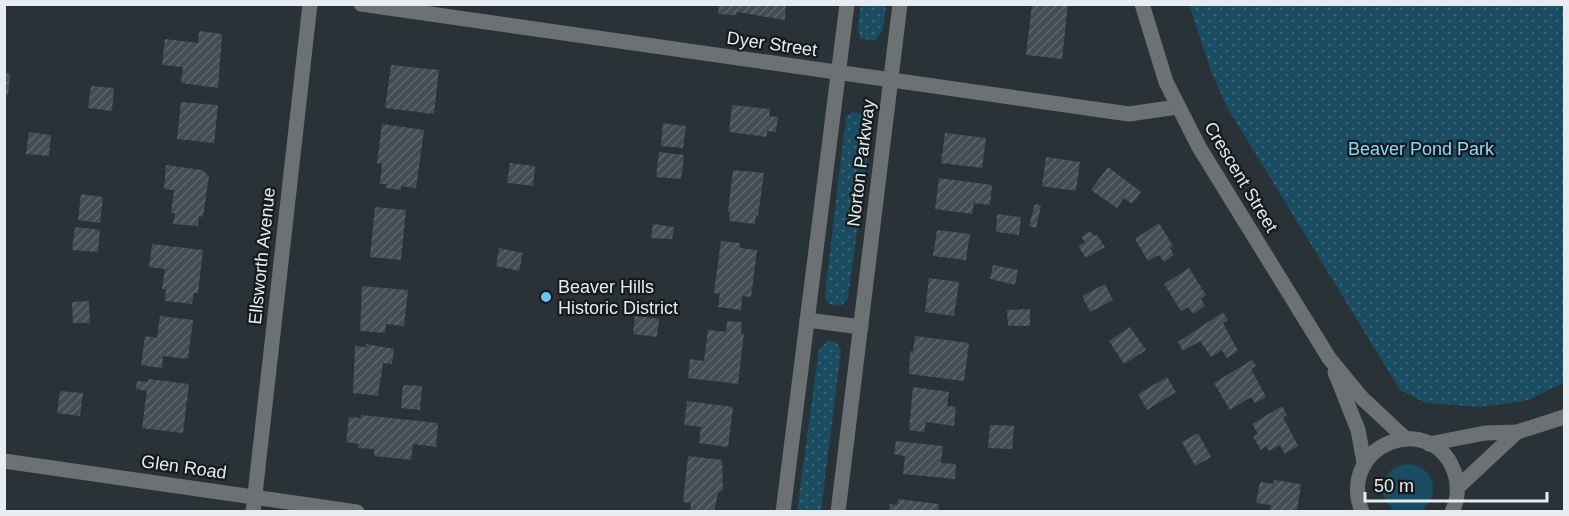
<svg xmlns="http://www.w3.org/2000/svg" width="1569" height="516" viewBox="0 0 1569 516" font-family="Arial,sans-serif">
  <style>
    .green { fill: #1a4c62 }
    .park { fill: url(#park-dots) }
    .building { fill: url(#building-hatch) }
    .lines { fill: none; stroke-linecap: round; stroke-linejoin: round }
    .minor { stroke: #6c7173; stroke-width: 15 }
    .poi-dot { fill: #67c4ef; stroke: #161a1c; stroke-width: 2 }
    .labels { text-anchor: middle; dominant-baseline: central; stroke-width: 4.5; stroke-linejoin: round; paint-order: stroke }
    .street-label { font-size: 18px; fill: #e6ecef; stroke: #161a1c }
    .park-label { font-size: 18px; fill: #8fd6f9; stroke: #161a1c }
    .poi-label { font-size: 18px; fill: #e6ecef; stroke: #161a1c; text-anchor: start }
  </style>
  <defs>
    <pattern id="park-dots" width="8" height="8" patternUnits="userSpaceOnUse" patternTransform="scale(1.5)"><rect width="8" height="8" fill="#1a4c62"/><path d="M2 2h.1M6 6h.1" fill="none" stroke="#3b6679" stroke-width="1.8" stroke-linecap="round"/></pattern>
    <pattern id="building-hatch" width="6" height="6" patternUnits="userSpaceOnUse" patternTransform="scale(1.5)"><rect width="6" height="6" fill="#434d52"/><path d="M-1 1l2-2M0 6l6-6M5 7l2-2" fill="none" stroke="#5e676b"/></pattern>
  </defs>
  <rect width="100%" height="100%" fill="#293337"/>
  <circle class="green" cx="1408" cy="489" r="25"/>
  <g class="park">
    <polygon points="861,5 886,5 883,30 875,40 860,39 858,28"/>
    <polygon points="1189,5 1564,5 1564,383 1525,401 1480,407 1426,403 1400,390 1227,107 1211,71"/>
    <polygon points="852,112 867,115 872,120 848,298 842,305 833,306 827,302 825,295 846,116"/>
    <polygon points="829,340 837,343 841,350 821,511 797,511 819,349"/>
  </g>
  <g class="building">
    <polygon points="719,4 786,4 785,20 737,12 736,15 718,14"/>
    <polygon points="1032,4 1068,4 1062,59 1026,55"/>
    <polygon points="199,31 222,34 218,88 181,83 183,67 162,65 165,39 198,43"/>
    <polygon points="391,65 439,70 434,114 385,108"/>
    <polygon points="4,73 10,74 8,95 4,94"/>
    <polygon points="91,86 114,88 112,111 88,108"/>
    <polygon points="181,102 218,105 214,143 177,139"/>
    <polygon points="732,105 770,109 769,116 778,117 776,132 767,131 767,137 729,132"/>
    <polygon points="663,123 686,126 683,148 661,146"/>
    <polygon points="382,124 424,130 416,188 401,186 401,190 386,188 386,184 380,184 382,164 377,163"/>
    <polygon points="29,132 51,135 49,156 26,154"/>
    <polygon points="945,133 986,138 982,168 941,163"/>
    <polygon points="659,152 684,155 681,179 656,177"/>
    <polygon points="1046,157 1080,162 1076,191 1042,186"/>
    <polygon points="510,163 535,166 533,186 507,183"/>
    <polygon points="166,165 202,170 209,176 203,217 199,216 198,226 173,224 175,213 171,213 174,190 164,189"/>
    <polygon points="1108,167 1141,192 1132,204 1124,198 1117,208 1091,190"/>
    <polygon points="733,170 764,173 758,216 756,215 755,224 729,221 730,212 728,212"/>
    <polygon points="939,178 992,185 990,205 974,203 972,214 935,209"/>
    <polygon points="81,194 103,197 100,223 78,220"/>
    <polygon points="1035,204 1041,206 1036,228 1029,226"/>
    <polygon points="375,207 406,210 401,260 370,257"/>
    <polygon points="997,214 1021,217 1019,235 996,232"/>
    <polygon points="1159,223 1173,246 1170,248 1174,255 1164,262 1159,255 1148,261 1135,239"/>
    <polygon points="653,224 674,227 672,239 651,238"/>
    <polygon points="75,227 100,230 98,252 72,250"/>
    <polygon points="937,230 970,234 966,260 933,256"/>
    <polygon points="1090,231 1094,236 1097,235 1105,247 1086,258 1078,246 1085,242 1081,237"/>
    <polygon points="721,241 740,243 740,248 757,250 751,297 742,296 741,310 718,307 720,294 714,293"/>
    <polygon points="152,244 203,250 198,293 194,293 192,304 165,301 166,289 162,289 165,269 149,267"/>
    <polygon points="499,248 523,253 519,271 496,266"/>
    <polygon points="993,265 1018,270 1015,285 990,279"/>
    <polygon points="1189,268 1206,295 1201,299 1205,306 1193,314 1188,307 1181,311 1164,284"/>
    <polygon points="929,278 959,282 954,316 925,312"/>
    <polygon points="1105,284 1113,300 1090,312 1082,296"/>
    <polygon points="362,286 408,290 404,326 386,324 385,333 360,331"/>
    <polygon points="89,301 90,323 73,323 72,302"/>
    <polygon points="1030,309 1030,326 1008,326 1007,310"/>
    <polygon points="1223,312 1228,320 1223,323 1238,351 1227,358 1222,350 1211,357 1200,341 1183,351 1178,342"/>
    <polygon points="160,316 193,320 188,359 163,356 162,368 141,365 145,336 157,338"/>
    <polygon points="635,316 659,319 657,337 633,334"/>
    <polygon points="727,321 742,322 741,333 744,334 738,384 688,378 690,359 704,361 708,330 726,332"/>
    <polygon points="1130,327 1146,350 1124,364 1109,341"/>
    <polygon points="915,336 969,343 964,381 909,374 910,351 913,352"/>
    <polygon points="366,344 394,349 392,364 383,363 378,396 353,393 355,346 366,347"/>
    <polygon points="1252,360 1256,366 1251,369 1266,397 1255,403 1251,397 1230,410 1214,383"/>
    <polygon points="1167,377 1176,392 1147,410 1138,394"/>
    <polygon points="148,379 189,384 183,433 142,428 147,391 136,389 137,381 148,382"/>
    <polygon points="403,385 422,386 420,410 401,408"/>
    <polygon points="913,387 949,392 947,406 956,407 954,426 926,422 924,432 909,430"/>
    <polygon points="60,391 83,393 80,416 57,413"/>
    <polygon points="687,401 733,407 728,447 699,443 701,427 684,425"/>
    <polygon points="1282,406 1287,415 1283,417 1298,446 1285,454 1280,445 1269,451 1266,446 1261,450 1253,437 1258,434 1252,424"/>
    <polygon points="361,415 438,423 436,447 413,444 411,460 374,456 374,449 358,448 359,444 346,442 349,417 361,418"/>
    <polygon points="990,425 1014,426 1012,449 988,448"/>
    <polygon points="1198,433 1211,457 1195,466 1182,442"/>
    <polygon points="896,441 943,446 941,463 956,464 955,479 903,474 905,456 894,454"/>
    <polygon points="688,456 722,460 723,490 718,493 714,512 690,512 691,503 683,502"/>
    <polygon points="1274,480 1301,484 1297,512 1270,512 1271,505 1256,503 1260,482 1273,484"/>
    <polygon points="898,499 939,504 938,512 889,512 890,504 897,505"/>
  </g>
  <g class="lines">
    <g class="minor">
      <polyline points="361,4 1129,114 1177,107"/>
      <polyline points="1142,4 1166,82 1199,147 1329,358 1362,398 1406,439"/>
      <polyline points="807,320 861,327"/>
      <polyline points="1335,372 1358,430 1364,462"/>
      <polyline points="1429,444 1485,433 1517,432 1564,417"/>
      <polyline points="4,461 357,512"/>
      <polyline points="1457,488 1517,432"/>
      <polyline points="253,512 310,4"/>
      <polyline points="783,512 847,4"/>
      <polyline points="838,512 900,4"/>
      <path d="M1362 512C1336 444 1431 409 1454 471 1459 484 1458 499 1452 512"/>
    </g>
  </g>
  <circle class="poi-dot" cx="546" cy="297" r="6"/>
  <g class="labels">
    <g class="street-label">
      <text transform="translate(772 44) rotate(8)">Dyer Street</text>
      <text transform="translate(861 163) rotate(-83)">Norton Parkway</text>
      <text transform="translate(1241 177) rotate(59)">Crescent Street</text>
      <text transform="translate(262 256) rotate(-84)">Ellsworth Avenue</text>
      <text transform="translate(184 467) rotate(8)">Glen Road</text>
    </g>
    <g class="park-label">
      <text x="1421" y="149">Beaver Pond Park</text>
    </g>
    <g class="poi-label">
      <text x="558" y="287">Beaver Hills<tspan x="558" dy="21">Historic District</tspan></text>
    </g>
  </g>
  <rect width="1569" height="516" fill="none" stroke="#e6ecef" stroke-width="12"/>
  <path d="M1365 492v9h182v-9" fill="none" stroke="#e6ecef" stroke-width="3"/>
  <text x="1374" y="492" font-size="18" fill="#e6ecef" stroke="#161a1c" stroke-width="4.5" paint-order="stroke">50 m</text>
</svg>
